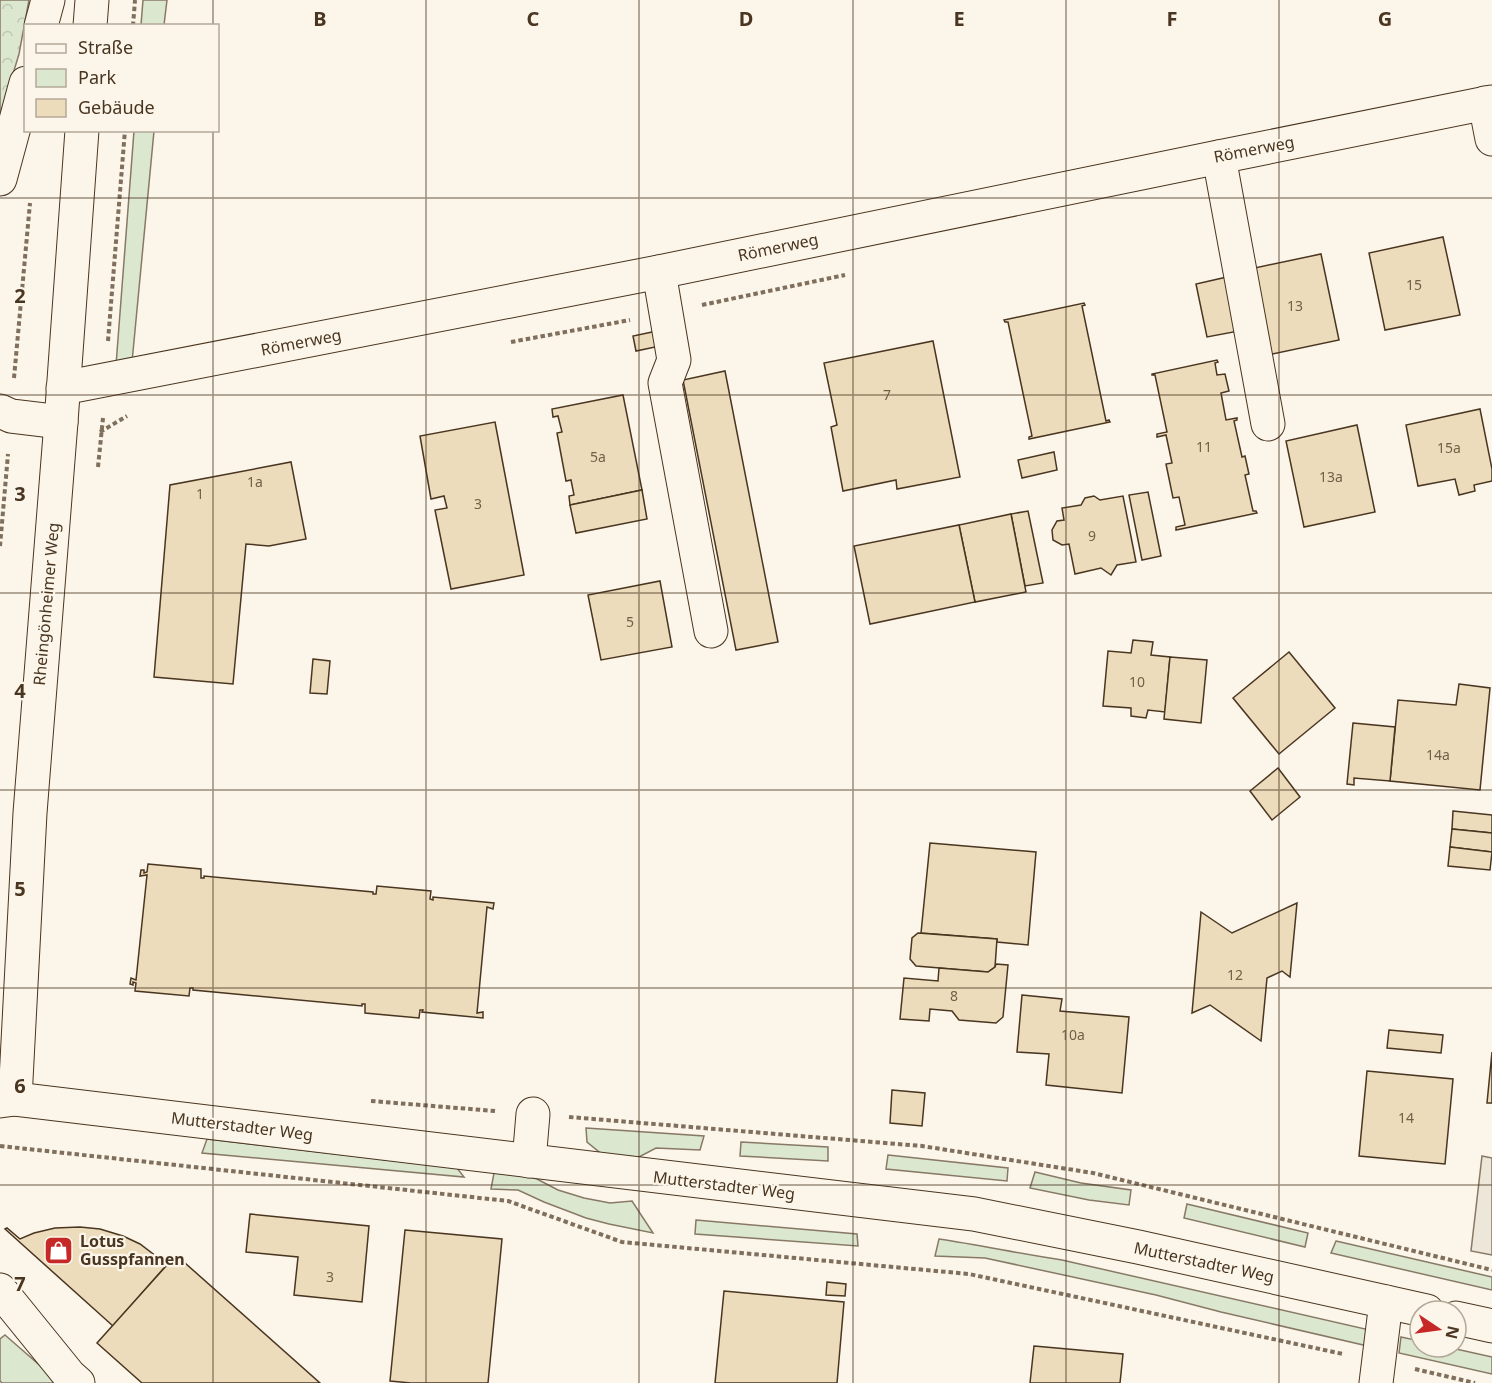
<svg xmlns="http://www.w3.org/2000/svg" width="1492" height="1383" viewBox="0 0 1492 1383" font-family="'Noto Sans',sans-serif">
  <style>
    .green { fill: #dce7d0; stroke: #887966; stroke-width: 1.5 }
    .forest { fill: url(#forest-crowns); stroke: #887966; stroke-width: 1.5 }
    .parking { fill: #ede7d9; stroke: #887966; stroke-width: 1.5 }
    .building { fill: #ecdcbc; stroke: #4a3520; stroke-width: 1.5 }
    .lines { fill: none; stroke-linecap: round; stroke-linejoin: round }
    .minor-casing { stroke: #4a3520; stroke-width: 35 }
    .path { stroke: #7f6f5c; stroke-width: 4; stroke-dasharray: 4.5 3; stroke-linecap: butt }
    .minor { stroke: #fbf6e9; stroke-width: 33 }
    .grid { fill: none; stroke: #4a3520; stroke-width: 1.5; stroke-opacity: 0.55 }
    .labels { text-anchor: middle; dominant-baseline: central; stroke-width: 4.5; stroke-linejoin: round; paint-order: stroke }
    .number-label { font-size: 14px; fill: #725f47 }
    .street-label { font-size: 16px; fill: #4a3520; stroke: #fbf6e9 }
    .poi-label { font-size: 16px; font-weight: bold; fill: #4a3520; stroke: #fbf6e9; text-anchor: start }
    .grid-label { font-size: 20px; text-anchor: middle; font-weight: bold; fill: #4a3520; stroke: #fbf6e9; stroke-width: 4.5; stroke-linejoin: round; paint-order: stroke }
  </style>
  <defs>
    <pattern id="forest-crowns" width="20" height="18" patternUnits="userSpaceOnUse" patternTransform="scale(1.5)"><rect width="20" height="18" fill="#dce7d0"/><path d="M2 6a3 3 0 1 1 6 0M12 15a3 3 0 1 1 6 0" fill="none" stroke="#bec7b2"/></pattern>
  </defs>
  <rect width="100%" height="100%" fill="#fbf6e9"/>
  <g class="green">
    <polygon points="143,0 167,0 164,25 141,25"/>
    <polygon points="134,131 154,131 132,362 116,365"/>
    <polygon points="586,1128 704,1136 700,1150 656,1148 639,1157 603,1155 587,1142"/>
    <polygon points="207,1139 457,1168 464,1177 202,1153"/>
    <polygon points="741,1142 828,1147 828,1161 740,1156"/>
    <polygon points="888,1155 1008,1168 1007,1181 886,1169"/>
    <polygon points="1035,1172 1081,1183 1131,1190 1129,1205 1089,1200 1030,1188"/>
    <polygon points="494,1173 518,1173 537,1179 558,1190 584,1198 610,1203 632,1201 653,1233 609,1224 586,1218 544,1202 518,1190 491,1189"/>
    <polygon points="1187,1204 1308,1233 1305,1247 1184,1218"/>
    <polygon points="696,1220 857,1234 858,1246 695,1234"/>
    <path d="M939 1239C980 1245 1021 1254 1062 1260L1374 1331 1372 1347 1221 1312 1156 1295 985 1258 935 1256Z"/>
    <polygon points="1336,1241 1492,1277 1492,1290 1331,1253"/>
    <polygon points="5,1335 60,1383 2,1383 0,1381 0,1339"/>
    <polygon points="1401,1337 1420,1341 1420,1347 1447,1347 1492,1357 1492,1374 1399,1353"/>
  </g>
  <polygon class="forest" points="0,0 29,0 19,54 0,117"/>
  <polygon class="parking" points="1482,1156 1492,1158 1492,1255 1471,1251"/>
  <g class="building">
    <polygon points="1443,237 1460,315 1385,330 1369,253"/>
    <polygon points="1321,254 1339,340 1268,355 1250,269"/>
    <polygon points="1227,277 1239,331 1207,337 1196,284"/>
    <polygon points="1084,303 1085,305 1082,306 1106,421 1109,420 1110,422 1029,439 1029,437 1032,436 1008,322 1005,322 1004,320"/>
    <polygon points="657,331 660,346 636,351 633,336"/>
    <polygon points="933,341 960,477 897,489 896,480 843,491 831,427 837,425 824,363"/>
    <polygon points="1217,360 1218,362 1215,363 1217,375 1225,374 1229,391 1221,393 1226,420 1237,418 1237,420 1234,421 1242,457 1245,456 1249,474 1245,475 1253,511 1256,511 1257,513 1176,530 1176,527 1185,525 1179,497 1173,498 1166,464 1172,463 1166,435 1157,437 1157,434 1167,432 1155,375 1152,375 1152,374"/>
    <polygon points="725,371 778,642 736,650 683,380"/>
    <polygon points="623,395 642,490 570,505 569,496 574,495 571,480 566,481 557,433 562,432 558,416 553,417 552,409"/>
    <polygon points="1480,409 1492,469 1492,481 1474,485 1475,491 1459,495 1455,479 1418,486 1406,425"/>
    <polygon points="495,422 524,575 451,589 435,510 447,508 444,496 431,499 420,436"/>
    <polygon points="1357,425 1375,512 1304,527 1286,441"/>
    <polygon points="1054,452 1057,470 1022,478 1018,460"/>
    <polygon points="291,462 306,539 269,546 246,544 233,684 154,677 170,485"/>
    <polygon points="642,490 647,519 576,533 570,505"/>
    <polygon points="1148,492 1161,556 1142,560 1129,495"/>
    <polygon points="1094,496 1100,500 1123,496 1136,562 1117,565 1111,575 1101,568 1075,574 1069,544 1062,545 1053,540 1052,530 1057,521 1064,520 1062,508 1081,505 1085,498"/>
    <polygon points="1028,511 1043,583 1025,586 1011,514"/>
    <polygon points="1011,514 1026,592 975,602 959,525"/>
    <polygon points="959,525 975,602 870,624 854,546"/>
    <polygon points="660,581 672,647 601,660 588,595"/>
    <polygon points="1133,640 1153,642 1151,655 1170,657 1165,712 1148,710 1146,718 1131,716 1131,708 1103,706 1108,651 1131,653"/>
    <polygon points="1289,652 1335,708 1279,754 1233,698"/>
    <polygon points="1170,657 1207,660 1201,723 1164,719"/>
    <polygon points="313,659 330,661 327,694 310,693"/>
    <polygon points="1459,684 1490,688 1480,790 1390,781 1398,700 1456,705"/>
    <polygon points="1353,723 1395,727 1390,781 1354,778 1354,785 1347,784"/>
    <polygon points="1278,768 1300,797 1272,820 1250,791"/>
    <polygon points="1453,811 1492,815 1492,833 1452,829"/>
    <polygon points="1452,829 1492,833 1492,852 1450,847"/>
    <polygon points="930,843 1036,852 1028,945 997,942 997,939 921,933"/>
    <polygon points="1450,847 1492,852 1490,870 1448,866"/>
    <polygon points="148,864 201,869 201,878 204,878 204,876 373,892 373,894 376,894 377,886 431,891 430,899 433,900 433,897 494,903 493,909 487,907 477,1013 483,1012 483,1018 422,1012 423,1010 420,1010 419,1018 365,1013 365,1004 362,1004 362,1006 193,990 193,988 190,988 189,996 135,991 136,983 133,982 133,985 130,984 131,978 136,980 147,875 140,876 141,870 144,870 144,873 147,872"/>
    <polygon points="1297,903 1290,977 1282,971 1267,978 1261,1041 1210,1005 1192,1013 1201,912 1232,933"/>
    <polygon points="918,933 997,939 995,967 988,972 916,966 910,959 912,938"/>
    <polygon points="996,964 1008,965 1003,1017 996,1023 959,1020 952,1011 930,1009 929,1021 900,1019 904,978 938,981 939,968 988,972 995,967"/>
    <polygon points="1022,995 1062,999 1060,1011 1129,1017 1122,1093 1046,1085 1049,1054 1017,1052"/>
    <polygon points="1389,1030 1443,1035 1441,1053 1387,1048"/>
    <polygon points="1492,1052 1492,1103 1487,1103"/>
    <polygon points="1367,1071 1453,1079 1445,1164 1359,1156"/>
    <polygon points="892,1090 925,1093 922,1126 890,1123"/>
    <polygon points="250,1214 369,1226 362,1302 294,1295 298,1257 246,1252"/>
    <polygon points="80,1227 100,1229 123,1236 140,1244 165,1263 169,1258 171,1260 113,1326 5,1229 7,1228 20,1239 34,1233 55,1228"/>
    <polygon points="405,1230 502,1239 488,1383 411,1383 390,1381"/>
    <polygon points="176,1255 320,1383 142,1383 97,1343"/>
    <polygon points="827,1282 846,1284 845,1296 826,1295"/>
    <polygon points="724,1291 844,1302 837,1383 715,1383"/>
    <polygon points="1034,1346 1123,1354 1120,1383 1030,1383"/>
  </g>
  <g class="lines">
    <defs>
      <g id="minor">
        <polyline points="41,26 48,0"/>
        <polyline points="90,26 92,0"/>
        <polyline points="1485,103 1492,139"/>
        <polyline points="1219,157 1268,424"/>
        <polyline points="0,179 26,83"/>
        <polyline points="659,272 674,360 665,383 711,631"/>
        <polyline points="63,388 659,272 1219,157 1492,102"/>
        <polyline points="0,411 11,416 61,422"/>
        <polyline points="15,1099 30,813 61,422 82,130"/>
        <polyline points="0,1101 15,1099 974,1214 1138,1247 1427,1311"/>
        <polyline points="529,1161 533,1114"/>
        <polyline points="0,1290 69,1375 78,1383"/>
        <polyline points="1456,1318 1492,1326"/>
        <polyline points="1376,1383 1386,1302"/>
      </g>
    </defs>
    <use href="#minor" class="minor-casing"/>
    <g class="path">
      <polyline points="133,26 135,0"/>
      <polyline points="702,305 845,275"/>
      <polyline points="108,341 125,130"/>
      <polyline points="511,342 630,320"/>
      <polyline points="14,378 30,203"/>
      <polyline points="100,432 127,416"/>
      <polyline points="98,467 103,418"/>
      <polyline points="0,546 8,454"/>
      <polyline points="371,1101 495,1111"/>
      <polyline points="569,1117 922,1146 1093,1173 1492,1270"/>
      <polyline points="0,1146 508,1201 622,1242 969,1274 1343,1354"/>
      <polyline points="1415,1369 1475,1383"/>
    </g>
    <use href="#minor" class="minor"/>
  </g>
  <path class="grid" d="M213 0V26M426 0V1383M639 0V1383M853 0V1383M1066 0V1383M1279 0V1383M213 130V1383M0 198H1492M0 395H1492M0 593H1492M0 790H1492M0 988H1492M0 1185H1492"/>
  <defs>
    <symbol id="shop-square" viewBox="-11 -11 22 22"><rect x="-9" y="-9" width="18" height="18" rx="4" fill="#c62828" stroke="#fbf6e9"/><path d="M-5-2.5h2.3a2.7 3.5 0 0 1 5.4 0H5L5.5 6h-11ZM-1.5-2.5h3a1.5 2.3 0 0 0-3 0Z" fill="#fff"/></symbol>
  </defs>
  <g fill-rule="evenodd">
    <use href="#shop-square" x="42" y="1234" width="33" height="33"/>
  </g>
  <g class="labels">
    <g class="number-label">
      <text x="1414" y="284">15</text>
      <text x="1295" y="305">13</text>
      <text x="887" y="394">7</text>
      <text x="1204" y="446">11</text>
      <text x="1449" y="447">15a</text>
      <text x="598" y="456">5a</text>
      <text x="1331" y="476">13a</text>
      <text x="255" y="481">1a</text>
      <text x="200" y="493">1</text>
      <text x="478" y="503">3</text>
      <text x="1092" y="535">9</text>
      <text x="630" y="621">5</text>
      <text x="1137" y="681">10</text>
      <text x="1438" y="754">14a</text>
      <text x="1235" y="974">12</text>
      <text x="954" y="995">8</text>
      <text x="1073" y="1034">10a</text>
      <text x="1406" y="1117">14</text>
      <text x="330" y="1276">3</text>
    </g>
    <g class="street-label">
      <text transform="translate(1254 149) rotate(-11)">Römerweg</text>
      <text transform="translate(778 247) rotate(-12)">Römerweg</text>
      <text transform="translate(301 342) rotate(-11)">Römerweg</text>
      <text transform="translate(46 604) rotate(-85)">Rheingönheimer Weg</text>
      <text transform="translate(242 1126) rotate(7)">Mutterstadter Weg</text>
      <text transform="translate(724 1185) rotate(7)">Mutterstadter Weg</text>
      <text transform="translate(1204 1262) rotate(12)">Mutterstadter Weg</text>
    </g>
    <g class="poi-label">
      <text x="80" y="1241">Lotus<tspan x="80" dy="18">Gusspfannen</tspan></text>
    </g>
  </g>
  <g class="grid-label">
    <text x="320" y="26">B</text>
    <text x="533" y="26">C</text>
    <text x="746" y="26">D</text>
    <text x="959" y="26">E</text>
    <text x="1172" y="26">F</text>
    <text x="1385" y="26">G</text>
    <text x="20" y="303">2</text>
    <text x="20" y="501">3</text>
    <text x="20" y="698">4</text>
    <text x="20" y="896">5</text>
    <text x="20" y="1093">6</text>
    <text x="20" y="1291">7</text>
  </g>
  <rect x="24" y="24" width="195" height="108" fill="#fbf6e9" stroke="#b4a999" stroke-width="1.5"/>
  <rect x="36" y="44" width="30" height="9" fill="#fbf6e9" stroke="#b4a999" stroke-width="1.5"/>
  <text x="78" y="54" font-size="18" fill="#4a3520">Straße</text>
  <rect x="36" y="69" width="30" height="18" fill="#dce7d0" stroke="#b4a999" stroke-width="1.5"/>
  <text x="78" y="84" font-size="18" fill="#4a3520">Park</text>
  <rect x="36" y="99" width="30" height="18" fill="#ecdcbc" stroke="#b4a999" stroke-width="1.5"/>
  <text x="78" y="114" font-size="18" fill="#4a3520">Gebäude</text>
  <g transform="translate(1438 1329) rotate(103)"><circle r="28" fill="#fbf6e9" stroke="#b4a999" stroke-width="1.5"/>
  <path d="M0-4.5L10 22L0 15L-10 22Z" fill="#c62828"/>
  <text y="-9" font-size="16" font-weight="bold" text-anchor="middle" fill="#4a3520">N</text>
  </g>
</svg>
